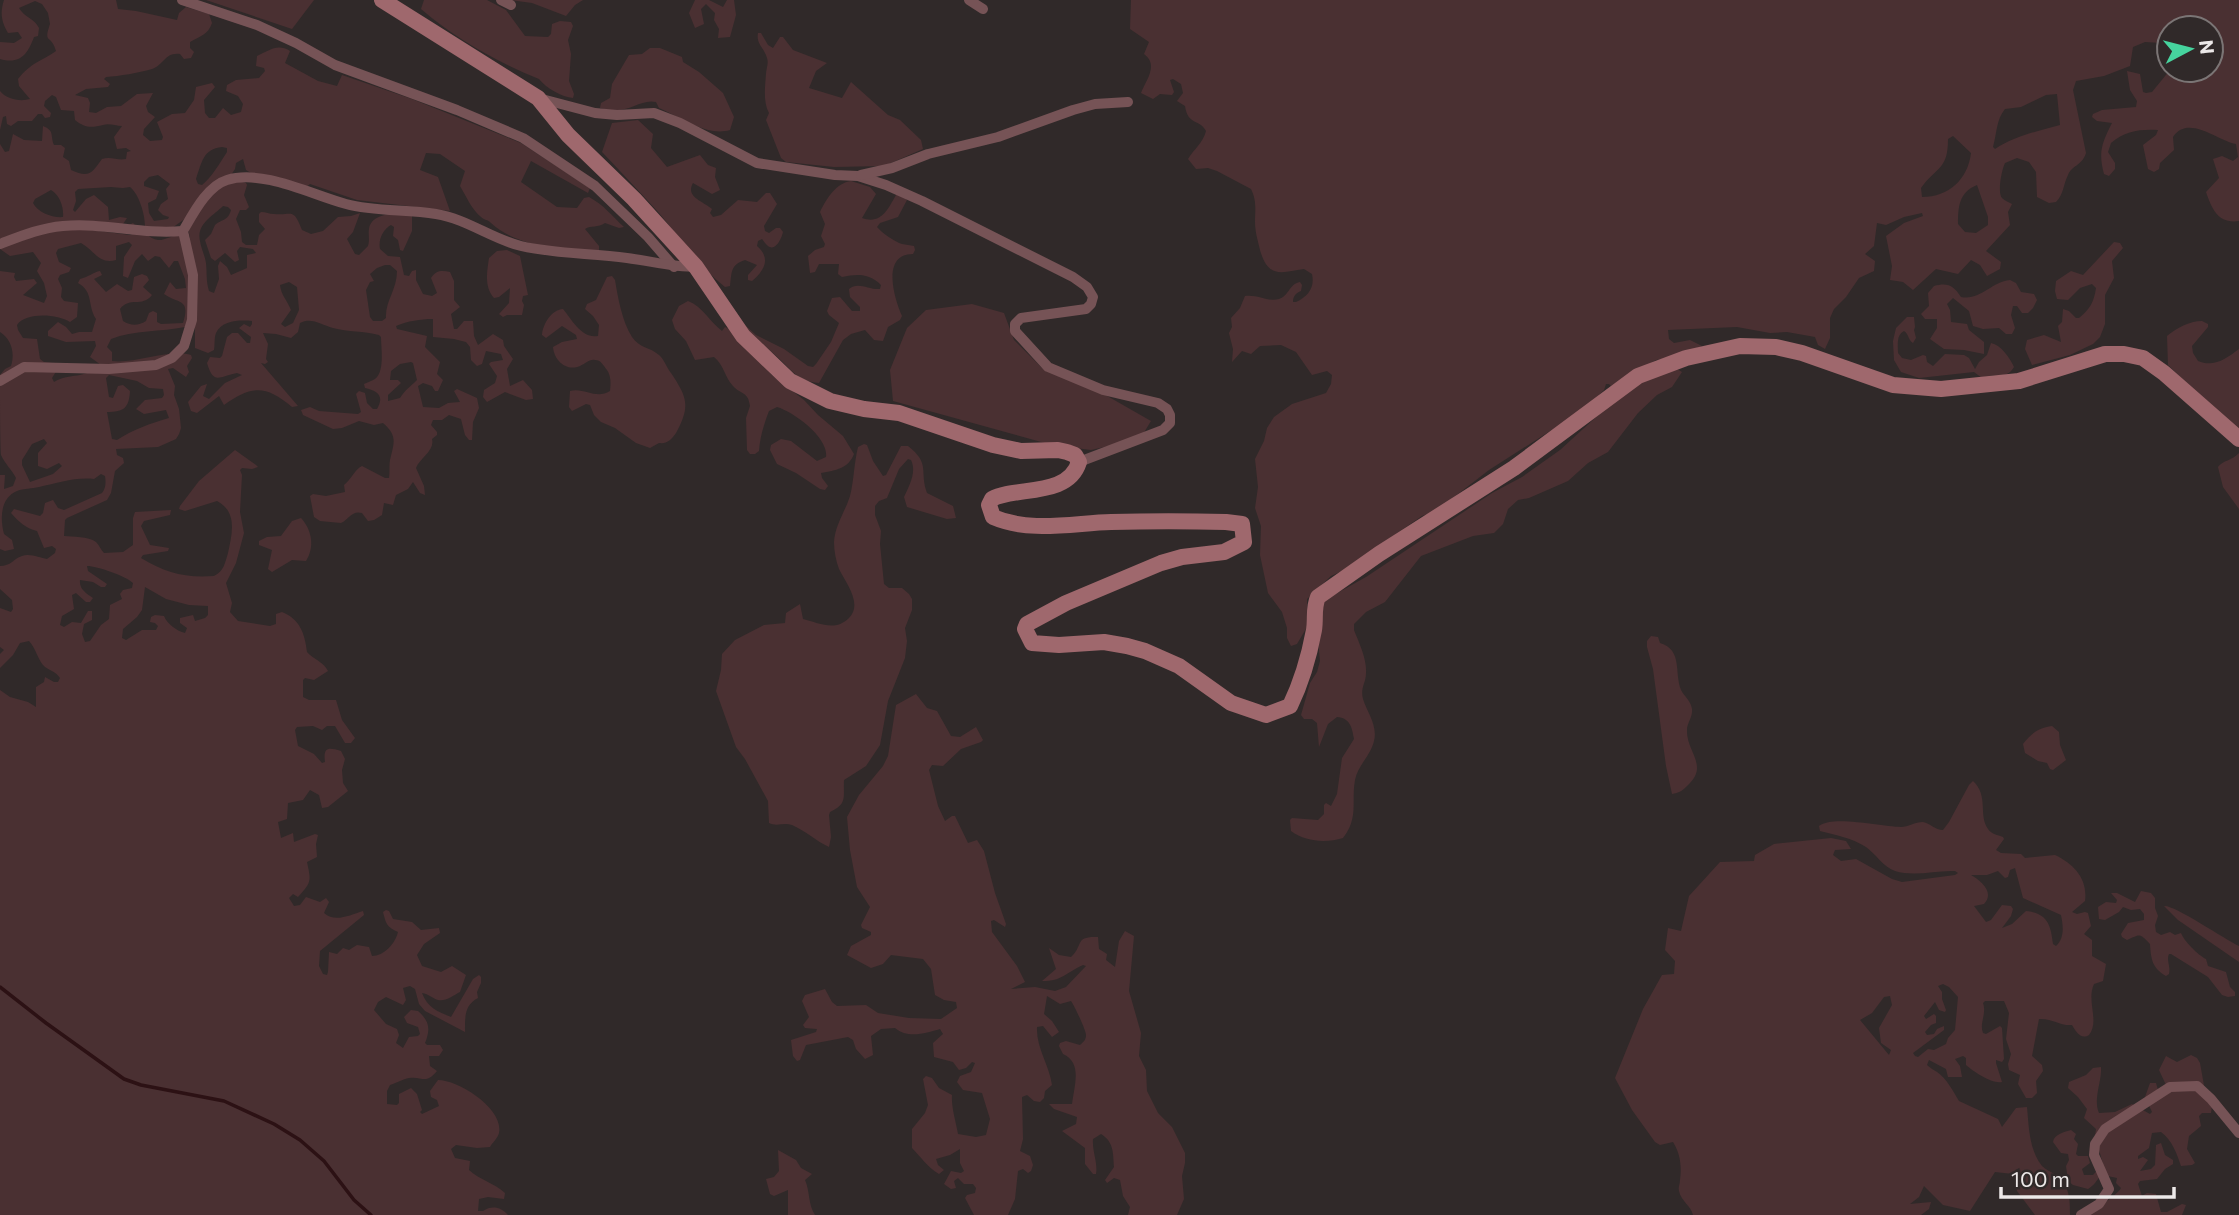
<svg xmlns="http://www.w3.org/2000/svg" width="2239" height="1215" viewBox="0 0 2239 1215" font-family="Commissioner,sans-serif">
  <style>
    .green { fill: #4a3032; fill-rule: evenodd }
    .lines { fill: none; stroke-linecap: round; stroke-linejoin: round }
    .stream { stroke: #2c1114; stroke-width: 3.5 }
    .street { stroke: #765356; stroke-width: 10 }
    .secondary { stroke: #9f686d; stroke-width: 16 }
  </style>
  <rect width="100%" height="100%" fill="#302929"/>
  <g class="green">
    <path d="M4 0H116L118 9 136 11 177 20 179 13 186 7 209 14 212 23C208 35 200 36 190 42V48L194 52 191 58 184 59 180 54C165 52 164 65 152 69 138 73 120 76 106 77L104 79 110 84 108 87 86 89 75 95 88 98 90 103 89 112 96 113 107 107 121 106 137 94 153 93 146 106 148 112 155 117 144 129 143 135 150 141 162 140 163 137 157 122 172 114 185 113 194 100 196 87 212 83 215 87 204 100 205 113 209 118H215L223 108 231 115 241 112 243 104 238 96 226 91 227 85 236 80 259 78 265 71 264 68 256 66 257 56C269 51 277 43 290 51L285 63 318 81 337 86 342 75 412 99 521 143 590 188 588 193 531 161 521 182 557 207 577 208 584 198 589 197C604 205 612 216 624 227L619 228 605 223C598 228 591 225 585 229L599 246V253C563 249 518 248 491 223 486 218 487 222 481 217 472 210 466 196 460 186L465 171 440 154 426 153 420 170 438 177 450 211 357 200 310 184 305 188 251 173 246 170 243 159 236 163 235 169 229 178 246 183 247 185 244 195 249 207 246 210H240L236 219 241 232 242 242 246 245H257L259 235 265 229 259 222V214L261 212C266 212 269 214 274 214 292 216 293 207 302 230L311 234 323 231 338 217 351 216 360 213 353 232 347 239 355 254 359 255 368 246C370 239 368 235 369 229 371 212 400 212 412 215V231L403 251 400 250 398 240 393 236 394 227 391 225C383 229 378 240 380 249L388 256 400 257 404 275 409 276 412 271 416 270V280L423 294 432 296 437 293 431 278C436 270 442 270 450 272L454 281V300L460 307 451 314 454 329H457L464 321H473L474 336 478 345 493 334 503 340 504 346 513 359 507 369 510 386 523 380 532 390 533 399 526 400 505 392 487 402 483 397 484 390 495 383 497 376 489 364 491 362 503 360 501 354 486 351 482 364 477 366 471 360 470 347 466 342 454 339 433 337V319C420 319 408 321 396 326L397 329 427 336 425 347 440 362 437 374 443 380 438 391H435L432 386 423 383 418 386 423 407 439 408 448 403 460 402 454 391 457 389 477 398 479 408 473 422 472 440H469L465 435 461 419 449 415 442 420H433L431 425 437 432V435L432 439C435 451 420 458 416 468L424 486 425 495 420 493 413 482 408 489 396 495 393 505 384 503 382 515 374 520 368 521 362 513C352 510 349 519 341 523L320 521 314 517 310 496 313 494 326 496 345 492 344 485C351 480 355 469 362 466L385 478H389C390 471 389 467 390 460 394 443 398 436 383 423L374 425 359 421 342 428 333 429 303 415 301 410 310 407 319 411 358 414 361 412 356 394 359 391 365 393 367 403 373 409H377C385 395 377 391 365 388L364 384C368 382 372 381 375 379 385 371 381 348 381 337L379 335C364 331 348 332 333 328 321 325 312 317 300 323L298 332 291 338 276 334 263 333 268 344 266 359 268 362 265 364 261 363 298 406 292 407C266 385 252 385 224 405L219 396 197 413 191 411 188 402 201 386 207 384 203 396 209 399 225 383 242 375 237 373C219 376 214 386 207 363L210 357 220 358 222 356 227 337 232 333H238L247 343H250L251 337 239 328 244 324 250 327 252 324V321C240 320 222 320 216 333 214 338 215 345 214 350L208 353 195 348V328L187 325 185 327C161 332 134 330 111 339L107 347 112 352V361C135 364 172 348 191 355L192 358 187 366 189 372 186 377 173 368 168 369 175 386 174 395 179 409 181 428 179 434 176 439 158 447 116 449 117 455 123 458 124 463 115 471 111 493 107 500 67 518 65 520 64 536C73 537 88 536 96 542 99 545 101 550 104 553L123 552 133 545V518L135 512 171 510 170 515 144 521 141 526 150 545 169 548 168 551 143 555 141 558C166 573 184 578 214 576 224 571 225 563 228 553 232 534 238 512 217 501L185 511 179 509 180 506 199 481 235 450 256 465 258 467 252 469 242 468 240 470 242 475 240 512 244 533 236 563 226 583 232 603 230 612 238 621 270 626 276 624V614L282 612C300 619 305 634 307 652 313 659 324 662 328 671L314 680 305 678 303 680V697L309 700H336L342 720 355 738 351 743H345L335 726H327L322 730 313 726 297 727 295 730 298 746 314 754 322 763 325 762C323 747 328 747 341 751L345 759 342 770 343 783 348 791 328 807 322 808 319 795 310 790 303 800 288 803 287 819 278 822 281 838 293 833 294 842 315 834 318 835 316 844 317 857 307 862C311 881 312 882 298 897L293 894 289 898 294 906 300 905 306 897 320 902 326 898 329 902 324 913C335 923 350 915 363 911L364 915 320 951 319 966 323 974 327 975 328 972 329 952 337 954 343 948 349 950 357 945 369 947 372 956C384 956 395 944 398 932 387 927 386 924 383 912L386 910 389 911 393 919 412 922 421 930 439 928 440 933 424 944 417 955 422 966 441 972 452 966 466 975 460 992C454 995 445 1002 438 1000 432 998 429 994 422 993 427 1007 438 1012 451 1017L473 979 479 975 481 977V983L477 992 478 998C464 1005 465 1018 465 1032L425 1011 419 1004 415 989 410 986 403 988 406 1000 403 1005 386 997 378 1002 374 1010 386 1024 397 1029 399 1035 396 1043 403 1048 409 1037 418 1036 420 1034 418 1027 407 1023 404 1017 411 1010 418 1011C429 1021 431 1028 425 1043L427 1045H440L443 1050 439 1056H429L430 1066 437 1071C425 1085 423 1076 409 1078 403 1079 396 1083 390 1085L387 1091V1104L397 1105 399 1103V1094L411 1088 417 1094 422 1110 420 1112 422 1114 439 1106 437 1100 431 1097 430 1091 438 1080C459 1080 504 1109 499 1133 498 1138 492 1143 490 1147L477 1148 456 1145 451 1149 455 1158 470 1161 469 1170C480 1180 494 1183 505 1193L504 1199 488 1197 479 1199 478 1211H483C492 1205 501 1207 508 1215H0V690L10 697 28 702 36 707V687L44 682 45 677 54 682H58L60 678C55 671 52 672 45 667 38 661 36 648 29 641L20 643 13 655 0 668V654L4 650 0 647V608L11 612 13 609 12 600 0 589V566C11 566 13 559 22 556 30 553 40 558 47 559L55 553 56 549 52 546 44 548 37 531C25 528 19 522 11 513L14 509 40 516 43 513 45 503 53 500 58 508 64 510 102 493C106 488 106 482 105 476L101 474 94 479C75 477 58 483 39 487 32 489 24 488 17 491 0 498 0 519 4 534L12 540 14 549 5 551 0 549V475H5L4 489 13 486 16 478C12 470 5 464 1 455 0 446 0 389 0 375L5 369 11 366C15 353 12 340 0 332V271L15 273 14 277 16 281 34 279 37 283 23 295 44 303 47 296 44 283 37 271 41 263 33 252 10 256 0 249V144L5 152 9 151 13 134 24 140 42 141 43 126C55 131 50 135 54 145H61L65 148 63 157 69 161 71 170C90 179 92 172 102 159 111 156 118 161 126 159L127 152 131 151 126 148 117 149 114 137 122 126C116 126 109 123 103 125 91 128 85 128 75 120L74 111 61 110 56 97 52 95 45 101 44 106 51 113 50 117 45 118 42 114H38L32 121H18L11 126 7 124 6 116 3 117 0 130V91C6 99 20 102 30 99L19 86 18 79C32 62 40 62 56 51 51 33 43 45 50 24L48 13 42 4 35 1 19 8C24 17 35 19 39 28L38 36 34 37C28 53 21 65 0 59V42L14 43 22 38 18 32 8 33C1 21 0 13 4 0ZM222 147 227 148V152C220 163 211 178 202 185L198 184 196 179C202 162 203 149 222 147ZM158 175 170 184 166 189 168 199 161 204 158 210 163 215 169 217 168 219 154 221 149 213 148 203 156 199 159 191 144 186V182L149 177ZM111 187 123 188 130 187C139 194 145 214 145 226L172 228 186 218 190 238 181 233C176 235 162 241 158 240 150 239 138 228 133 223L129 225 132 234 130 235 91 230 123 224 127 218 120 217 109 220 108 207 94 195 86 199 75 212 73 210 76 201 75 192 78 189ZM51 190C60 195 64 208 63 217 53 218 38 213 33 203L35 199ZM223 206 228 207 231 210C228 221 222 219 215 225L211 234 205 240 211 258 215 261 225 253 235 262 239 260 237 251 240 247 253 249 256 253 247 255V268L231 275 227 267 220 261 218 266 219 279 214 293 209 291C206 281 207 273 206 263 205 256 201 248 200 241 196 224 213 216 223 206ZM129 242 132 245 124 257 123 276 128 278 135 261 142 254 148 261 155 256 160 257 169 268 174 261H178L185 279 186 288 176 289 170 282 164 294C178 304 191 298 183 323L161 324 157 322V313L153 311 149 313 146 321C138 326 131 326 123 321L120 309C130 296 142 308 152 295L143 287 149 280 147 276 142 274 134 277 132 290 128 291 117 284 106 292 94 279 102 275 100 271C93 272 89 277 80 279L78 283C94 292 87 305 96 319L92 332H79L72 334 66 327 58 322 48 331V336L66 342 95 341 96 346 90 357 101 365C83 380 71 372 54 382L52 378 57 370 53 363 44 362 40 359 37 339 23 338 18 330 17 325C26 312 57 314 70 322L77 317 78 303 64 301 61 297 62 288 58 279 60 275 69 272 71 268 59 262 56 253 58 249 81 243C94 250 99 265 116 260V246ZM385 265H390L397 271C397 290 385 301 386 318L382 321H373L370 317 366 290 370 282 374 281 370 274 377 268ZM289 282 297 287 299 310 293 323 285 327 281 324 291 310C287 300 281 295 280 285ZM411 362 413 363 417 380C411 386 405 390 400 398L388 401V395L401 383 398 380H390L391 371 400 364ZM109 375 137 381 149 388 163 389 164 395 162 398 145 400 136 409 144 414 166 410 169 418C151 423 132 430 117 440L112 439 107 412C124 412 129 408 130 391L123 385 118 386 113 398 109 397 106 378ZM44 439 47 443 38 453V466L47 469 59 463 62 466 53 474 30 482 22 465V460L32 444ZM87 566C97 566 126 576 133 583L132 588 123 590 120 594 122 599 110 605 109 619 101 625 90 641 85 642 82 634 84 624 92 620V611H88L81 623 72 622 64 627 60 625 62 616 74 609 72 595 76 593 86 602H90L93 598C86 593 79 589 80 580L93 582 101 587H105L107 584 88 571ZM145 587 166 599 189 605 208 606V615L205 618 195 621 193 615 180 618V623L187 628 185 633C177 631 167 624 164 616L155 615 151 617 150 622 155 623 158 626 156 630H142L126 640 122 638 123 629 137 617 142 610Z"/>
    <polygon points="206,0 314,0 292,29"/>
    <path d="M424 0H487L506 10 525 36 548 37 551 34 552 24 560 21 571 22 573 26 568 40 571 54 569 81 574 94 573 98C562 97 546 88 539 79 497 62 456 39 421 9Z"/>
    <polygon points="510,0 583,0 575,5 566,16 532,3"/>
    <polygon points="695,0 709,0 723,7 727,0 734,0 736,15 730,37 718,38 719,29 714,20 715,13 706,4 701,9 704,24 695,28 689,13"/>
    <path d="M1131 0H2239V221C2218 224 2212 209 2206 192L2219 178 2213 159 2222 156 2233 161 2238 157 2236 144C2218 141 2188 114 2173 137L2174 150 2160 163 2159 169 2154 172 2148 169 2143 145 2156 135 2158 130C2140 129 2125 131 2111 143L2108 152 2115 163V169L2109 176 2104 174C2098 152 2102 143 2112 123L2097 121 2092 117 2093 114 2102 110 2136 107 2137 101 2130 90 2127 71 2140 74 2143 92 2146 93 2152 92 2170 70H2211V28H2169V62L2161 43 2145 42 2133 47 2130 66 2104 76 2076 81 2073 90 2086 153C2082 166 2072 165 2068 175 2063 185 2064 194 2056 202L2049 203 2037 197 2036 172 2029 162 2017 158 2005 163C2002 169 1997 192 2002 198 2005 201 2009 202 2012 204L2008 212 2010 225 1986 251 2001 262 2000 269 1987 276 1980 265 1971 260 1958 274 1936 269 1913 290 1903 282 1890 280 1892 266 1886 236 1904 223 1923 216 1922 213 1904 217 1886 225 1877 223 1874 246 1865 254 1875 261 1874 271 1859 278 1846 297 1834 309 1830 318V338L1825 349 1818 345 1815 337 1787 332 1770 333 1737 327 1668 330 1669 339 1674 343 1690 340 1702 346 1675 357 1656 360 1611 386 1609 384H1606L1604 390 1586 408 1489 470 1436 511 1422 516 1342 571 1331 576 1307 599V627L1297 644 1291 646 1287 638V628L1282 612 1268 593 1260 555 1261 526 1255 508 1258 487 1255 459 1264 441 1267 428 1274 417 1292 404 1326 393 1331 384 1332 375 1327 371 1312 375 1296 352 1281 345 1260 346 1251 354 1242 351 1232 362 1233 349 1229 333 1232 327 1231 318 1240 308 1245 296C1257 294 1268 302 1279 299 1289 296 1289 284 1300 282L1302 285 1301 291C1296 293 1293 296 1293 302H1296C1308 296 1315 288 1312 274L1304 269C1280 273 1268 278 1260 250 1258 241 1255 232 1255 222 1255 210 1257 201 1251 189L1217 171 1208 168 1196 169 1188 159C1194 149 1203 143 1206 131 1199 118 1188 126 1185 106L1177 101 1183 93 1181 84 1173 79 1170 80 1174 92 1172 95 1160 94 1153 99 1141 93C1146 80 1159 65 1144 54L1149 42 1130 29ZM2057 94 2060 125C2038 131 2015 136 1995 149L1993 147C1997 133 1996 120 2005 109L2021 107 2046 95ZM1953 136 1971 153C1968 179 1949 197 1922 197L1921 188C1937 166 1948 170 1948 139ZM1977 185 1988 217V225L1976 233 1965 232 1958 224C1958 207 1959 192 1977 185Z"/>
    <path d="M758 33H761L768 45 773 48 780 37H783L793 50 827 63 816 71 809 88 842 98 851 82 888 115 900 120 921 140 923 149 884 166 834 167 786 162 781 158 766 120 769 113C763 102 765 87 766 74 766 69 769 63 767 58 764 47 756 45 758 33Z"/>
    <path d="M650 48H660L682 57 683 62 699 72 723 93 734 117 730 130C707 137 680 117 659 108L656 102C639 98 627 117 600 108L601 103 610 98 612 84 629 55 642 54Z"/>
    <path d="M638 120 653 134 651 148 667 167 700 155 708 165 716 168 715 177 720 190 712 194 693 183C685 197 703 201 712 209L710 213 713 217 721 215 738 200 757 202 766 193H770L777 204 764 226 765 231 769 233 776 228H780L783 232C782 237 776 252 768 246 765 244 764 241 762 239L758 241 757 246C771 258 765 270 752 281L748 280V275L757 265 745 260C730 265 732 272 730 286L725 287C699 267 680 238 659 213 640 192 621 172 602 152L612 123Z"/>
    <path d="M851 181 870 187 876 194 862 218C881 225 888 209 896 195L901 194 907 200 898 217 880 223 877 227C882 233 895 242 902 244 906 245 910 245 914 246L915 250 913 254C881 254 894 298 902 316L900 320 888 327 883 341 874 340 865 330 851 334 843 340 819 383C813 382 808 382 803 379 791 373 784 362 774 354 759 340 740 330 734 309L745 325 756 335 784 349 808 366 813 367 816 364 831 342 839 323 829 315 827 311 832 298 840 297 852 311H860V307L850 297 849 289C858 281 869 290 880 289L881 285C869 273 857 274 842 277L838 274 839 264H819L815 272 810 273 808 256 815 250 824 247 825 244 821 236 825 224 820 212C827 198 836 183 851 181Z"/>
    <path d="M2114 242 2120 243 2123 248 2112 261 2114 278 2105 295V324L2100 337 2093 344 2070 355 2032 365 2025 349 2027 340 2044 335 2061 342 2058 326 2062 322 2063 309 2069 311 2076 318H2079C2090 309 2094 302 2096 288L2092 284 2080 288 2068 300 2057 299 2055 291 2056 281 2071 271 2083 275Z"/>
    <path d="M507 250 520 256 528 295 523 296 522 301 524 305 522 315H507L503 317 499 314 509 303 510 288 499 297 494 298C484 287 487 272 489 258L497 251Z"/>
    <path d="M612 276 615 280C618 298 622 321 632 337 639 348 650 347 659 355 664 359 667 368 671 373 687 397 691 406 676 433 671 440 667 444 659 443L650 448 636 443 615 428 601 422 594 415 590 405 586 404 572 411 569 407 570 391C584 387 596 400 610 391 611 383 611 376 607 370 603 365 601 360 595 360 589 359 585 364 580 366 566 372 554 360 553 347L562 342 577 339 576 335 562 326 546 338 542 335C543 324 551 310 563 309 572 320 582 339 598 336L599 325 593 316 585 309 587 304 596 300 607 277Z"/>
    <path d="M2010 280 2016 283 2021 292 2034 294 2037 300 2033 308 2028 313H2022L2017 306H2013L2011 315 2015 328 2012 334H2006L1999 328 1983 329 1973 326 1969 311 1953 298 1947 304 1950 310 1951 322 1967 324 1969 330 1984 342V354L1964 350 1944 349 1930 339 1937 328V319H1925L1921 314 1929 306 1928 293 1934 286C1948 282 1954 286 1961 297 1980 301 1991 282 2010 280Z"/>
    <path d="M688 301C703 307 709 321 722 331L725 327 729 329 755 353 771 374 804 400 818 415 843 436 854 454C848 469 836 470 821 473L822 478 828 486 825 490 820 489 796 473 777 464 770 450 771 445 781 439 791 441 817 461 826 457C829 438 794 412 777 407L769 411C764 424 760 437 759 451L755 454H750L747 450 746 418 750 406C748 391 741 395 733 386 725 378 724 365 714 357L695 360 686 341 675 329 672 320 679 306Z"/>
    <polygon points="972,304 1004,313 1014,340 1042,368 1095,389 1151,421 1140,439 1091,450 1052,445 893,401 890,370 907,328 926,310"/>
    <path d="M1907 317H1914L1915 327 1914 330 1916 338 1913 343C1908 340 1909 334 1904 331 1896 335 1898 345 1898 353L1902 358 1911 360 1923 355 1926 356 1927 362 1933 366 1945 354 1964 355 1969 358 1975 369 1979 362 1987 355 1991 343C2001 345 2010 358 2014 367 2006 381 1994 372 1982 378L1974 372 1919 378 1901 372 1894 360 1893 341 1896 328Z"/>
    <path d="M2202 321 2208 324V327L2192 346 2193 353 2198 361C2214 368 2227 358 2239 349V434L2168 365 2167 336C2177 328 2189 321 2202 321Z"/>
    <path d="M1677 369 1682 372 1672 387 1657 395 1638 413 1608 452 1588 463 1568 481 1529 498 1518 500 1508 509 1503 524 1494 533 1473 536 1421 556 1385 602 1366 612 1354 624V630C1359 643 1367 659 1366 673 1366 683 1360 688 1363 699 1367 712 1378 726 1374 741 1371 755 1358 765 1355 780 1351 802 1359 818 1343 838 1326 843 1306 842 1291 831L1290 820 1292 818 1318 820 1324 814V805L1326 803 1331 806 1337 794 1342 758 1354 739C1352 727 1350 718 1337 717L1328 724 1319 747 1317 723 1312 719H1304L1301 715 1310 683 1317 672 1320 661 1318 640 1323 603 1332 596 1366 577 1492 493 1522 477 1560 450 1606 408 1640 382Z"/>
    <path d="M864 444 867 445 873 461 883 476 886 475 901 446H908C931 464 919 471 927 493L953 506 956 518 947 519 907 507 904 497C909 486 917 472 911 460L908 459 899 469 887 498 879 501 875 506V515L881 531 880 544 884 584 889 588H902L909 594 912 599V610L905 628 907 641 905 658 888 701 880 745 866 766 844 780C843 797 848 804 830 812L829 815 831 837 829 847C816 841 806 831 792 825 784 822 777 827 769 823L768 801 745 759 736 747 716 691 721 670 722 654 735 640 764 625 785 623 786 613 800 604 803 619C819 623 835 632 849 618 863 604 846 583 839 569 836 561 834 551 834 542 835 525 845 512 850 496 854 480 854 463 858 447Z"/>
    <path d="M2239 453V509L2223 487 2218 467C2223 460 2232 461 2239 453Z"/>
    <path d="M301 518C312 530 315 547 306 561L292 560 272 572 268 569 272 550 259 545V541L267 537 281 536 292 521Z"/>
    <path d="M1651 636 1658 637 1660 643C1683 650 1674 672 1681 690 1684 696 1691 701 1692 709 1693 717 1687 723 1687 730 1686 752 1710 766 1687 786 1682 791 1679 793 1672 794L1666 766 1653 669 1647 647V641Z"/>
    <path d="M916 694 927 708 937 711 951 736 960 737 976 727 983 740 981 742 961 749 943 766 932 765 929 770 938 806 945 821 952 816H955L968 843 977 840 984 851 995 893 1006 924 1005 927 994 920 991 921 992 932 1017 966 1025 982 1011 989 1035 987 1055 991 1066 987 1086 966 1083 965C1065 973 1063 981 1042 981L1056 969 1049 948 1059 955 1071 957C1084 945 1074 936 1098 937L1099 949 1107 954 1106 960 1115 967 1119 941 1125 931 1134 936 1129 991 1141 1033 1139 1056 1146 1070 1147 1091 1158 1113 1172 1127 1185 1153V1163L1182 1176 1184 1199 1177 1215H1128L1130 1207 1123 1196 1120 1180 1114 1178 1107 1183 1105 1180 1114 1167C1113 1153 1114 1142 1101 1134L1093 1139C1092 1151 1098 1163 1096 1174H1093L1085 1164V1148L1062 1131 1076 1124 1077 1117 1054 1109 1049 1104H1072C1074 1086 1083 1063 1063 1054L1059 1046 1060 1043 1066 1041 1080 1045C1084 1041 1086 1040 1086 1035 1086 1030 1074 1005 1071 1001L1060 1004 1047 996 1044 1014 1052 1021 1059 1032 1052 1037 1043 1026 1037 1027C1036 1048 1049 1064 1052 1085L1045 1091 1044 1098 1040 1102 1034 1101 1027 1095 1022 1097 1023 1139 1020 1151 1030 1156 1033 1165 1031 1171 1028 1173 1023 1169 1018 1171 1015 1199 1008 1215H974L965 1198 967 1195 975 1193 976 1188 973 1184H964L958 1178 954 1181 956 1188 951 1189 944 1184 951 1171 961 1173 964 1171 960 1163V1149L950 1155 936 1159 938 1165 944 1170 939 1174C927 1167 921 1157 912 1148V1129L925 1113 928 1105 923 1079 926 1076 932 1078 939 1088 952 1095C951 1107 956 1122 958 1134L976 1137 986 1135 990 1119 982 1093 963 1090 957 1082 960 1076 971 1072 975 1063 972 1062 966 1068 959 1070 953 1062 934 1057 933 1043 943 1034 940 1029C926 1033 908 1039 895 1028L881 1029 871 1036 873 1055 865 1059 856 1049 853 1040 848 1037 806 1045 800 1060 797 1061 793 1056 791 1040 816 1032 817 1029 805 1028 803 1025 809 1017 802 1001 805 995 825 989 832 1002 837 1006 866 1005 878 1013 909 1018 941 1019 957 1008 956 1002 944 1000 935 995 931 969 923 959 891 955 883 964 871 968 847 955 851 946 871 935V932L862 928 861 925 870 907 857 887 850 850 847 817 859 795 883 766 888 756 896 705Z"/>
    <path d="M2052 726 2059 732 2060 745 2066 760 2053 770 2050 769 2047 763 2038 761 2025 753 2023 744C2032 733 2038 728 2052 726Z"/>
    <path d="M1973 781C1989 796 1978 815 1988 829 1991 834 1998 835 2003 837L2004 839 1996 850 2001 853 2021 854 2025 858 2055 855C2074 864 2088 879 2085 901L2072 912 2077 914 2085 912 2088 913 2091 926 2084 934 2092 940V956L2106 964 2103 981 2094 984C2086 1001 2100 1021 2089 1035 2081 1040 2076 1032 2072 1025 2060 1026 2052 1018 2039 1019L2032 1056 2042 1065 2043 1071 2036 1081 2037 1093 2032 1098H2026L2018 1084 2020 1075 2009 1070 2008 1064 2011 1054 2006 1039 2009 1013 2004 1001H1985L1983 1003C1987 1014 1979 1023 1983 1033L1986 1034 2000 1026 2002 1028 2004 1059 2002 1062 1996 1060V1063L2002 1082C1992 1084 1974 1072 1966 1065V1058L1963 1056 1955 1059 1960 1066 1962 1077H1948L1946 1069 1929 1060 1927 1065C1930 1068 1934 1070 1937 1072 1947 1079 1953 1091 1959 1101L1998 1119 2002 1127 2016 1108 2027 1107C2029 1128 2029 1149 2042 1166 2046 1170 2052 1172 2056 1175 2070 1186 2070 1199 2070 1215H2035L2017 1191 2013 1174 1995 1172 1970 1211 1943 1205 1924 1186 1919 1197 1910 1204 1931 1202 1929 1209 1921 1215H1693C1691 1206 1681 1201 1679 1191 1678 1186 1680 1185 1680 1180 1682 1166 1680 1153 1673 1142L1660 1145 1655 1142 1632 1110 1615 1078 1643 1009 1662 975 1674 974 1675 961 1665 950 1668 928 1681 931 1689 896 1720 862 1754 861 1755 855 1774 844 1831 838 1846 841 1851 849 1835 850 1833 855 1841 861 1856 859 1892 879 1902 882 1955 875 1958 873 1955 871C1936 870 1915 877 1895 871 1883 867 1876 854 1866 847 1852 838 1836 835 1820 831L1819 826C1834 815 1881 827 1901 827 1908 827 1915 822 1923 822 1930 823 1935 830 1943 830L1949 822 1969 785ZM2015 868 2023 898 2061 915C2063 925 2065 938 2056 946L2053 944C2051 926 2048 913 2026 911L2012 924 2002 928 2011 916 2013 909 2011 906 2002 905 1991 920 1986 922 1974 906 1984 904C1995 892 1981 881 1971 875H1987L1998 871 2005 878 2008 877 2010 870ZM1943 984 1949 987 1958 997 1955 1030 1948 1038 1946 1044 1934 1050 1928 1049 1918 1057 1915 1056 1913 1053 1944 1030V1026L1937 1029 1934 1034 1927 1035 1925 1032 1931 1025 1936 1023V1016L1934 1014 1926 1019 1924 1016 1935 1002 1939 1010 1945 1012 1946 1010 1942 999V992L1938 986ZM1890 996 1892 1005 1879 1028 1881 1043 1891 1050 1889 1055 1860 1020 1872 1013 1884 997Z"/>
    <path d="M2141 891 2151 893 2155 898V908L2158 916 2155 925 2156 932 2161 935 2170 932 2175 935 2181 933C2184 941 2198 955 2206 959L2208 966 2226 972 2230 987 2235 992V996L2228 997 2222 995 2208 977 2171 954H2169C2166 960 2171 967 2169 974L2166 976C2152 968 2151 959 2150 944 2139 933 2141 934 2127 940L2122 937 2121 934 2128 923 2144 920V914L2140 909 2131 910 2123 907 2119 912 2105 920 2099 919 2098 907 2106 902 2116 903 2117 900 2111 893H2117L2135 902Z"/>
    <path d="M2164 906C2175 905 2224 939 2239 946V962L2178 920Z"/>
    <path d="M2191 1055 2197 1058 2200 1063 2205 1091 2212 1106 2211 1113H2202L2199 1116 2201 1126 2189 1136 2187 1149 2195 1163 2192 1165 2181 1166C2177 1154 2172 1140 2161 1132L2152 1133 2149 1148 2138 1156V1159L2143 1157 2148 1160 2140 1171 2151 1169 2155 1165 2156 1145 2161 1143 2165 1155 2173 1160V1164L2165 1169 2157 1179 2140 1181 2138 1184 2142 1196 2147 1193 2156 1194 2161 1212H2167L2182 1204 2186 1205 2182 1215H2090C2097 1208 2117 1195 2121 1188L2116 1183 2117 1178C2093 1172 2104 1178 2088 1189L2073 1185 2068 1181 2066 1166 2069 1160 2068 1154 2061 1153 2053 1142C2054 1134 2065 1132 2071 1130L2076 1134 2074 1139 2078 1144 2076 1154 2078 1156H2088L2090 1163 2082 1169 2084 1175H2093L2103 1164 2095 1136 2096 1129 2084 1118 2087 1109 2078 1097 2068 1088 2069 1082 2086 1075 2093 1068 2101 1067C2102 1082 2093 1098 2099 1113L2115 1112 2132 1104 2150 1114 2152 1112 2145 1097 2150 1083H2156L2158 1090 2166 1085 2159 1070 2166 1056 2177 1062Z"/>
    <path d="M778 1150 796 1160 801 1168 812 1174 805 1180C810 1191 808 1205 815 1215H788V1190L774 1196 770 1194 766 1179 774 1177 779 1171Z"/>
  </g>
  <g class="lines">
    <polyline class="stream" points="0,987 46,1023 124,1079 141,1085 224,1101 274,1124 300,1140 324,1161 354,1200 371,1215"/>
    <g class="street">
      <polyline points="182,0 257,25 296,43 335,65 457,110 523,138 595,186 648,237 674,267"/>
      <polyline points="501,0 511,5"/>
      <polyline points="969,0 983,9"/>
      <polyline points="538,98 595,113 617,115 654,113 680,123 757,163 835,175 858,176 886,185 922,201 1073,277 1087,287 1093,297 1091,304 1086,309 1021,318 1015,324 1015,331 1048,367 1103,390 1158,403 1167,409 1170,415 1170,423 1163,430 1079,462"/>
      <polyline points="861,175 892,168 928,154 998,137 1073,110 1095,104 1128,102"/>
      <path d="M0 244C21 236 40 228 63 226 103 222 142 235 183 231"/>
      <path d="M0 381 24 367 109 369 156 365 172 358 184 346 192 320 193 275 183 231C193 214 207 186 227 180 263 169 312 195 346 204 375 212 407 209 436 214 467 219 492 239 521 246 556 254 592 253 627 258 651 261 672 267 696 267"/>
      <polyline points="2081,1215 2099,1204 2109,1189 2094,1155 2095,1144 2105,1129 2170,1087 2197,1086 2211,1099 2239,1133"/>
    </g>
    <path class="secondary" d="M382 0 538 98 568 135 634 199 696 267 743 336 790 381 830 401 864 409 899 413 993 445 1021 451 1058 450 1067 452 1075 455 1079 462C1068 498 1015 486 992 499L989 505 993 517C1030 533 1073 523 1111 522 1149 521 1188 521 1226 522L1242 524 1244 542 1224 552 1182 557 1161 563 1066 603 1027 624 1025 629 1032 643 1059 645 1104 642 1127 646 1145 651 1179 666 1231 703 1266 715 1290 706C1302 681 1309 657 1314 630 1316 618 1313 608 1318 597L1379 554 1514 468 1638 376 1686 358 1740 346 1776 347 1802 353 1893 385 1941 389 2019 381 2105 354H2124L2143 358 2164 373 2239 439"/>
  </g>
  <g transform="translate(2190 49) rotate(83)"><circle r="33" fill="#302929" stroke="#7b7575" stroke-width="2"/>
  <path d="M0-5L12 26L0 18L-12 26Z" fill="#46d49e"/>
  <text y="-10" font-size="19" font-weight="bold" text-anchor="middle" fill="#ece8e8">N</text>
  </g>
  <path d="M2001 1187v10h173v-10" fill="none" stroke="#ece8e8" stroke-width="3.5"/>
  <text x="2011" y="1187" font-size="21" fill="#ece8e8" stroke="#302929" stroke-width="5" paint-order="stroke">100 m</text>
</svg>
